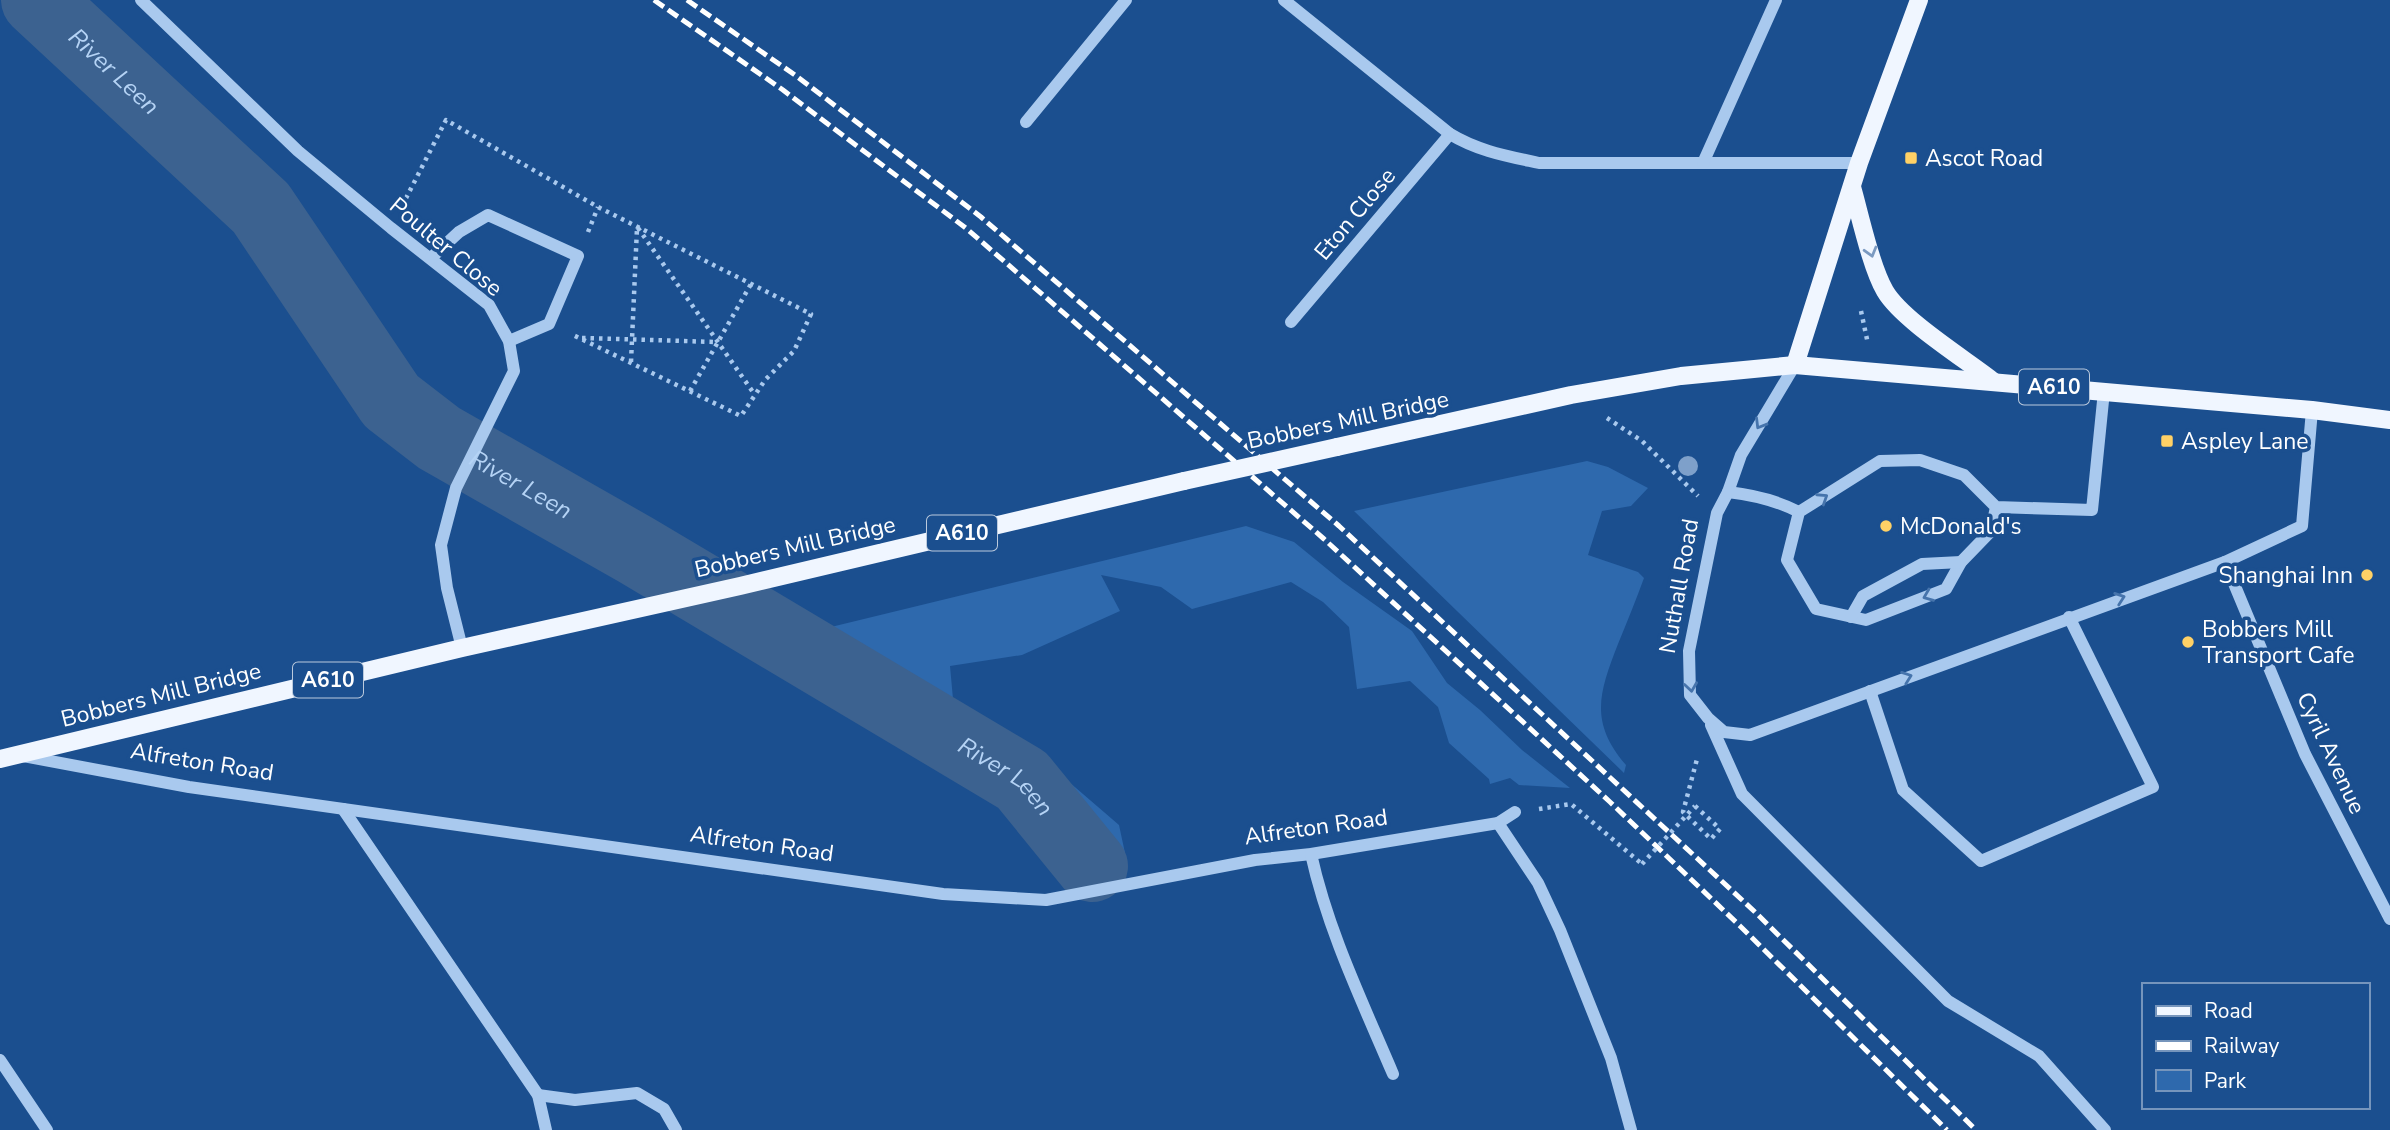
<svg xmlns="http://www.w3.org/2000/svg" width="2390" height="1130" viewBox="0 0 2390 1130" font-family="'Nunito Sans',sans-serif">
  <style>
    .green { fill: #2e69ad }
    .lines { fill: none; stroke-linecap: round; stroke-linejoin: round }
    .river { stroke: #3c6290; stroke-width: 72 }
    .path { stroke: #a9c9ee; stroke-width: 4.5; stroke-dasharray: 3.5 5; stroke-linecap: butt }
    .minor { stroke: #a9c9ee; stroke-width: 12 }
    .major { stroke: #f0f6ff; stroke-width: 18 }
    .rail { stroke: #fff; stroke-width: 5; stroke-dasharray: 12 5; stroke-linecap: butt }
    .path-bridge { stroke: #a9c9ee; stroke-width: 4.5; stroke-dasharray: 3.5 5; stroke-linecap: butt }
    .major-bridge { stroke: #f0f6ff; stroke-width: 18 }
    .tree { fill: #7ea0ca }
    .oneway { stroke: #7b9ac1 }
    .oneway2 { stroke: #4674ac }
    .poi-dot { fill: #ffd166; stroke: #1b4f8f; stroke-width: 2.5 }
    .labels { text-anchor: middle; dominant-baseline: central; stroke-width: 7; stroke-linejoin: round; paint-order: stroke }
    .shield { fill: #1b4f8f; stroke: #bbcadd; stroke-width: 2 }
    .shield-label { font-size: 21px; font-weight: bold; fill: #fff }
    .poi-label { font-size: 23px; fill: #fff; stroke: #1b4f8f; text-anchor: start }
    .street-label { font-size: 23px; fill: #fff; stroke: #1b4f8f }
    .water-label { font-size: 24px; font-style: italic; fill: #b5d3f5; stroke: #1b4f8f }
  </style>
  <rect width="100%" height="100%" fill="#1b4f8f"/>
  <g class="green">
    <path d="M1587 461 1608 467 1648 488 1631 506 1602 511 1588 555 1638 572 1644 578C1636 600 1627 622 1618 644 1599 693 1589 722 1626 765L1624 773 1354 511Z"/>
    <polygon points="1246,526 1294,542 1343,582 1412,631 1447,683 1480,710 1522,750 1570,788 1519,785 1510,778 1490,784 1489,779 1449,743 1438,707 1410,681 1357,689 1349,627 1323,602 1291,582 1192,609 1161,587 1101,575 1120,611 1022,655 950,666 953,699 1040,757 1119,825 1125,853 1104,867 1018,773 794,636"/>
  </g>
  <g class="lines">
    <path class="river" id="s1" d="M37 0 261 208 391 401 439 438 636 550 1022 780 1092 866"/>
    <g class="path">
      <polyline points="402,206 446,120 598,207 811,314 794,351 765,380 741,416 571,334"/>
      <polyline points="638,228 755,395"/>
      <polyline points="588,232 598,207"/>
      <polyline points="1861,311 1868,344"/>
      <polyline points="582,338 717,342"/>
      <polyline points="631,362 637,228"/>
      <polyline points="690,391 751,284"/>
      <polyline points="1607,418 1642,441 1698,496"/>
      <polyline points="1695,806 1720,829 1711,839 1683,812 1697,759"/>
      <polyline points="1539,809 1571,804 1642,864"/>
    </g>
    <g class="minor">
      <polyline points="141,0 298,151 391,228 489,305 509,341 514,371 456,488 441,545 447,588 462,648"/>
      <path d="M1284 0 1450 134C1478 151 1507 156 1539 163H1859"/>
      <polyline points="1026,122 1126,0"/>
      <polyline points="1703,163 1776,0"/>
      <polyline points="431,258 459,232 488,215 578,256 549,324 509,341"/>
      <polyline points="1291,322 1450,134"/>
      <polyline points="1795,365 1741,455 1728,492 1717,513 1689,651 1690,695 1708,718 1724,732 1750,735 2225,562 2302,526 2312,410"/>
      <path d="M1728 492C1754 495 1776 500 1799 512"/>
      <polyline points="1996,507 1991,531 1961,562 1946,589 1866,620 1816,609 1787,560 1799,512 1880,461 1920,460 1964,475 1996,507 2092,510 2104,391"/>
      <polyline points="2225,562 2305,754 2390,919"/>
      <polyline points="1851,617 1863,596 1922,564 1961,562"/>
      <polyline points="1870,691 1903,790 1981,861 2153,787 2069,617"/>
      <polyline points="1711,725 1742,794 1948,1001 2039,1056 2105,1130"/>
      <polyline points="23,756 189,787 943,894 1046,900 1255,860 1311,854 1498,823 1515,812"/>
      <polyline points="343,809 538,1095 546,1130"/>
      <polyline points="1498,823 1538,883 1560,930 1611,1058 1631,1130"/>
      <path d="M1311 854C1328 931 1362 1001 1393 1074"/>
      <polyline points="0,1060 47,1130"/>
      <polyline points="538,1095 575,1100 637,1093 664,1109 676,1130"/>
    </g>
    <g class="major">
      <path d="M1852 187C1860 215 1871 267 1885 291 1902 320 1965 359 1993 381"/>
      <polyline points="1795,365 1859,163 1919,0"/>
      <polyline points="1337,447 1571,395 1681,376 1795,365 2312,410 2390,420"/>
      <polyline points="0,759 462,648 740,586 1184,481"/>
    </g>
    <g class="rail">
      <polyline points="654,0 783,90 967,229 1324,539 1610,802 1740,926 1947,1130"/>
      <polyline points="687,0 795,75 981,217 1339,526 1755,912 1976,1130"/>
    </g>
    <polyline class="path-bridge" points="1642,864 1695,806"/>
    <polyline class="major-bridge" points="1184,481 1337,447"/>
  </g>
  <circle class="tree" cx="1688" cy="466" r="10"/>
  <defs><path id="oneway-chevron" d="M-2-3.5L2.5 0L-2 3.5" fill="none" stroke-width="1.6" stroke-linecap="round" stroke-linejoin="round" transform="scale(1.75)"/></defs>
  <use class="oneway" href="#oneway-chevron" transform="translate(1871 252) rotate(74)"/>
  <g class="oneway2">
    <use href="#oneway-chevron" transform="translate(1760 424) rotate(121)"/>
    <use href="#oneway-chevron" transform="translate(1823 498) rotate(-33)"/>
    <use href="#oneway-chevron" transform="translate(1928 596) rotate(158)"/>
    <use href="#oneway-chevron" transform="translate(2120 598) rotate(-19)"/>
    <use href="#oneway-chevron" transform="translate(1907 677) rotate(-20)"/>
    <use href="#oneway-chevron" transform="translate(1691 687) rotate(82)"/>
  </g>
  <g class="poi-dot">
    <rect x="1904" y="151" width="14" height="14" rx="3.5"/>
    <rect x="2160" y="434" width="14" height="14" rx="3.5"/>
    <circle cx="1886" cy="526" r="7"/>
    <circle cx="2367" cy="575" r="7"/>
    <circle cx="2188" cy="642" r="7"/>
  </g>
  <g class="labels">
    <g class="shield">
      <rect x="2019" y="369.5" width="70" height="35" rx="5"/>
      <rect x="927" y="515.5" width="70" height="35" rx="5"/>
      <rect x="293" y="662.5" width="70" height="35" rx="5"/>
    </g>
    <g class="shield-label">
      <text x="2054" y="387">A610</text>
      <text x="962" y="533">A610</text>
      <text x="328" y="680">A610</text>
    </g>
    <g class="poi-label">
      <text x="1925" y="158">Ascot Road</text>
      <text x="2181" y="441">Aspley Lane</text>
      <text x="1900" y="526">McDonald's</text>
      <text x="2353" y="575" text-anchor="end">Shanghai Inn</text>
      <text x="2202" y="629">Bobbers Mill<tspan x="2202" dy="26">Transport Cafe</tspan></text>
    </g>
    <g class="street-label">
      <text transform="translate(1355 214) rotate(-50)">Eton Close</text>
      <text transform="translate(446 247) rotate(40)">Poulter Close</text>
      <text transform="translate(1348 420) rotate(-12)">Bobbers Mill Bridge</text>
      <text transform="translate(795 547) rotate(-13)">Bobbers Mill Bridge</text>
      <text transform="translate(1679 586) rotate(-80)">Nuthall Road</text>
      <text transform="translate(161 695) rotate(-14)">Bobbers Mill Bridge</text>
      <text transform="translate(2331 753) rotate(65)">Cyril Avenue</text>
      <text transform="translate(202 762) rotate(9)">Alfreton Road</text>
      <text transform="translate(1316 827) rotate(-8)">Alfreton Road</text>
      <text transform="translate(762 844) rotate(8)">Alfreton Road</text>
    </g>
    <g class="water-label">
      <text stroke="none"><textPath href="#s1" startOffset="105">River Leen</textPath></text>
      <text stroke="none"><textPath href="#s1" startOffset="693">River Leen</textPath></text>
      <text stroke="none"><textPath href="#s1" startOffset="1260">River Leen</textPath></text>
    </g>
  </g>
  <rect x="2142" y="983" width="228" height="126" fill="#1b4f8f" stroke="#7695bc" stroke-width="2"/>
  <rect x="2156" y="1006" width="35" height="10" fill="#f0f6ff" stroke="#7695bc" stroke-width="2"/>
  <text x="2204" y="1018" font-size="21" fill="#ffffff">Road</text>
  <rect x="2156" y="1041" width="35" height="10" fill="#ffffff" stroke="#7695bc" stroke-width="2"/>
  <text x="2204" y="1053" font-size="21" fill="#ffffff">Railway</text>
  <rect x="2156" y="1070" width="35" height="21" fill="#2e69ad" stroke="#7695bc" stroke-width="2"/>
  <text x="2204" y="1088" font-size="21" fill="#ffffff">Park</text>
</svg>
